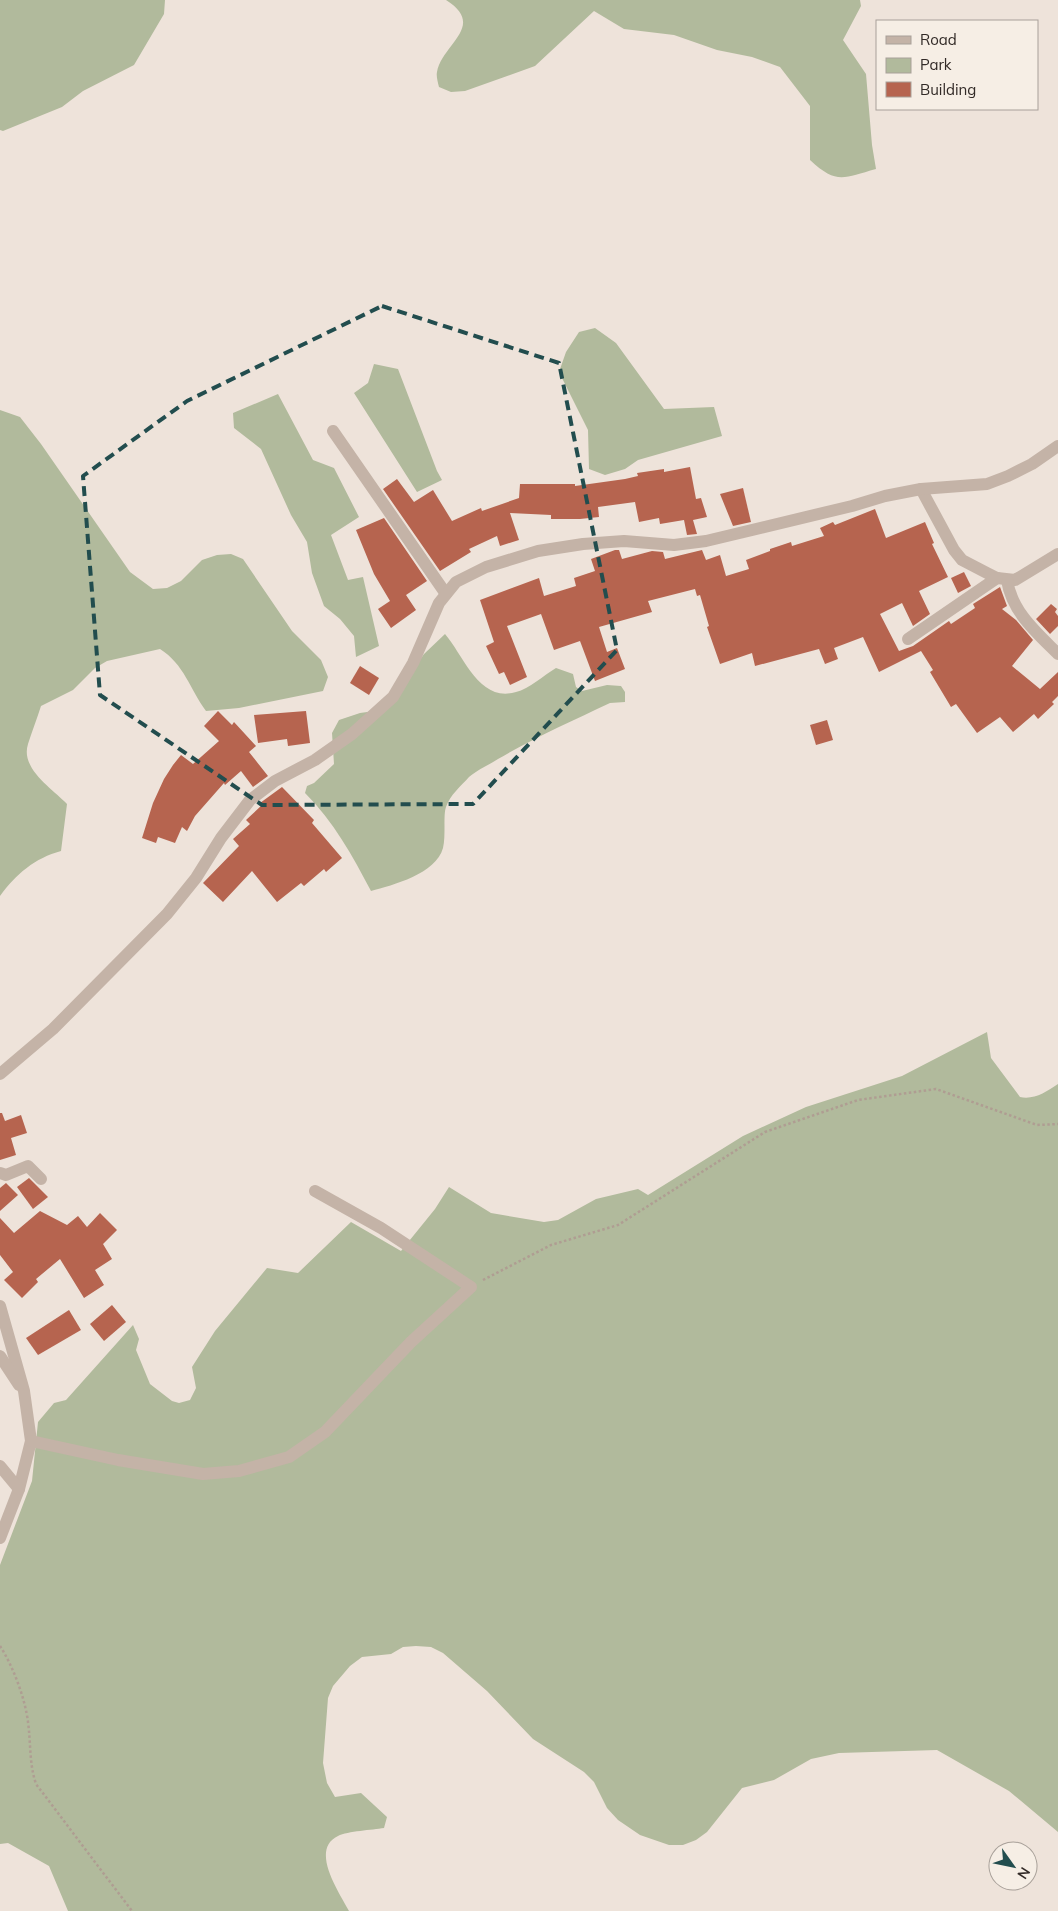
<svg xmlns="http://www.w3.org/2000/svg" width="1058" height="1911" viewBox="0 0 1058 1911" font-family="Mulish,sans-serif">
  <style>
    .green { fill: #b1ba9c }
    .building { fill: #b6644f }
    .lines { fill: none; stroke-linecap: round; stroke-linejoin: round }
    .path { stroke: #af9d92; stroke-width: 2.5; stroke-dasharray: 2.5 2.5; stroke-linecap: butt }
    .minor { stroke: #c4b3a7; stroke-width: 12 }
    .marked { fill: none; stroke: #224d4e; stroke-width: 4; stroke-dasharray: 10 6; stroke-linejoin: round }
  </style>
  <rect width="100%" height="100%" fill="#eee3da"/>
  <g class="green">
    <polygon points="0,0 165,0 164,14 134,65 83,91 62,107 3,131 0,130"/>
    <path d="M446 0H860L861 6 843 40 866 74 872 145 876 169C843 178 837 185 810 160V106L780 67 752 57 717 50 674 35 624 29 594 11 535 66 465 91 451 92 439 87C438 83 436 76 437 72 442 44 487 26 446 0Z"/>
    <polygon points="595,328 616,343 664,409 714,407 722,436 638,460 625,469 605,475 589,469 588,430 559,372 566,352 579,332"/>
    <polygon points="374,364 398,369 437,471 442,480 417,492 354,393 368,383"/>
    <polygon points="278,394 313,460 334,468 359,517 331,535 348,580 363,577 379,646 356,657 354,636 340,619 324,606 312,573 307,542 291,515 261,449 234,428 233,413"/>
    <path d="M0 410 20 417 41 444 130 572 153 589 167 588 181 581 202 560 217 555 231 554 243 559 292 631 321 660 328 677 323 691 239 708 206 711C190 689 184 664 160 649L107 661 95 668 73 690 41 706C37 719 32 731 28 744 20 769 53 789 67 804L61 851C35 858 16 874 0 896Z"/>
    <path d="M445 634C464 656 479 703 516 692 529 689 544 675 556 668L573 674 576 687 582 691 607 685 621 686 625 692V702L610 703C572 721 534 738 498 759 489 765 477 770 469 777 461 786 450 795 446 807 443 815 446 836 443 848 436 874 393 885 371 891 352 855 334 822 305 793L307 786 314 783 334 764 332 733 339 720 360 713 382 710 388 706 424 654Z"/>
    <path d="M987 1032 991 1058 1020 1097C1034 1100 1046 1092 1058 1084V1832L1009 1791 937 1750 839 1753 811 1759 774 1780 742 1788 707 1832 696 1840 683 1845H669L640 1835 618 1820 607 1808 594 1782 584 1772 533 1739 487 1691 443 1653 431 1647 416 1646 403 1647 391 1654 362 1657 350 1666 333 1686 328 1698 323 1763 327 1783 335 1797 361 1793 387 1817 384 1828C372 1830 348 1831 338 1836 309 1850 340 1893 349 1911H68L49 1866 8 1843 0 1844V1565L32 1481 38 1422 54 1403 66 1400 133 1325 139 1339 136 1350 150 1384 172 1401 179 1403 190 1400 196 1388 192 1367 215 1331 267 1268 298 1273 351 1222 401 1251 435 1209 449 1187 491 1213 544 1222 558 1220 596 1199 638 1189 648 1195 743 1136 806 1107 902 1076Z"/>
  </g>
  <g class="building">
    <polygon points="690,467 696,499 701,498 707,517 693,520 697,534 687,535 684,520 660,524 659,518 639,522 635,502 598,507 599,517 580,519 551,519 551,515 510,513 519,540 500,546 497,536 469,549 471,552 440,571 383,489 397,479 414,502 433,490 452,521 481,508 482,511 519,498 520,484 575,484 575,486 625,479 638,476 637,473 664,469 664,472"/>
    <polygon points="743,488 751,522 733,526 720,494"/>
    <polygon points="875,509 886,538 925,522 934,543 932,544 948,577 919,591 930,614 913,626 902,603 880,614 899,651 913,646 949,621 951,624 975,608 973,604 1000,587 1007,606 1002,609 1016,620 1033,640 1012,666 1040,689 1058,672 1058,696 1052,702 1054,704 1038,719 1034,714 1013,732 1000,717 977,733 956,704 951,707 930,672 933,670 921,651 879,672 863,637 834,648 838,659 825,664 819,649 755,666 752,653 720,664 707,627 709,626 700,595 697,596 695,589 648,601 652,612 599,627 607,652 617,648 625,669 595,681 580,641 554,650 541,614 507,626 527,677 510,685 504,672 499,674 486,646 494,642 480,600 539,578 544,596 576,586 574,578 595,571 591,559 615,550 619,550 622,559 652,551 663,552 665,559 702,550 706,560 720,555 726,576 749,569 746,560 770,551 770,549 791,542 792,546 824,536 820,528 833,522 835,525"/>
    <polygon points="384,518 427,581 406,595 416,610 391,628 378,609 390,601 374,574 356,530"/>
    <polygon points="964,572 971,586 958,593 951,578"/>
    <polygon points="1051,604 1057,609 1055,612 1058,616 1058,626 1050,634 1036,619"/>
    <polygon points="360,666 379,678 369,695 350,683"/>
    <polygon points="218,711 232,725 234,722 256,746 249,752 268,776 253,787 241,771 225,785 224,783 195,816 187,831 182,827 175,843 158,837 156,843 142,838 153,803 164,779 173,765 181,755 193,764 219,741 204,726"/>
    <polygon points="306,711 310,743 288,746 287,739 258,743 254,715"/>
    <polygon points="827,720 833,740 816,745 810,725"/>
    <polygon points="282,787 314,820 312,823 342,858 326,872 324,869 304,886 301,883 277,902 252,871 223,902 203,883 239,846 233,839 250,824 246,820 262,805 260,803"/>
    <polygon points="0,1113 2,1113 5,1121 21,1115 27,1133 11,1138 16,1155 0,1160"/>
    <polygon points="29,1178 48,1197 33,1209 17,1187"/>
    <polygon points="6,1183 18,1195 0,1211 0,1188"/>
    <polygon points="40,1211 67,1225 78,1216 87,1227 100,1213 117,1230 103,1244 112,1259 95,1270 104,1285 84,1298 60,1259 36,1279 38,1282 22,1298 4,1280 13,1272 0,1255 0,1218 14,1233"/>
    <polygon points="112,1305 126,1322 104,1341 90,1324"/>
    <polygon points="69,1310 81,1330 38,1355 26,1338"/>
  </g>
  <g class="lines">
    <g class="path">
      <polyline points="483,1280 551,1245 618,1225 765,1132 858,1100 936,1089 1037,1125 1058,1124"/>
      <path d="M0 1646C13 1666 25 1698 28 1722 31 1744 29 1763 36 1784L132 1911"/>
    </g>
    <g class="minor">
      <polyline points="333,431 446,594"/>
      <polyline points="921,489 954,550 962,560 987,573 997,578 1015,580 1058,554"/>
      <path d="M1007 580C1012 612 1036 632 1058 654"/>
      <polyline points="908,639 997,578"/>
      <polyline points="0,1074 53,1029 167,914 196,878 221,838 250,800 275,781 315,760 352,734 393,697 413,663 439,603 456,582 486,567 538,551 583,544 624,541 674,545 706,541 852,506 885,496 921,489 987,484 1008,476 1032,464 1058,446"/>
      <polyline points="0,1173 6,1175 28,1166 41,1179"/>
      <polyline points="0,1306 24,1391 31,1441 19,1489 0,1538"/>
      <polyline points="0,1356 19,1385"/>
      <polyline points="31,1441 118,1460 203,1474 239,1471 289,1457 325,1432 411,1342 471,1287 381,1228 315,1191"/>
      <polyline points="0,1466 19,1489"/>
    </g>
  </g>
  <path class="marked" d="M382 306 559 363 617 650 473 804 262 805 100 695 83 476 187 401Z"/>
  <rect x="876" y="20" width="162" height="90" fill="#f6eee5" stroke="#a8a099"/>
  <rect x="886" y="36" width="25" height="8" fill="#c4b3a7" stroke="#a8a099"/>
  <text x="920" y="45" font-size="15" fill="#322a27">Road</text>
  <rect x="886" y="58" width="25" height="15" fill="#b1ba9c" stroke="#a8a099"/>
  <text x="920" y="70" font-size="15" fill="#322a27">Park</text>
  <rect x="886" y="82" width="25" height="15" fill="#b6644f" stroke="#a8a099"/>
  <text x="920" y="95" font-size="15" fill="#322a27">Building</text>
  <g transform="translate(1013 1866) rotate(123)"><circle r="24" fill="#f6eee5" stroke="#a8a099"/>
  <path d="M0-4L9 19L0 12L-9 19Z" fill="#224d4e"/>
  <text y="-8" font-size="14" font-weight="bold" text-anchor="middle" fill="#322a27">N</text>
  </g>
</svg>
